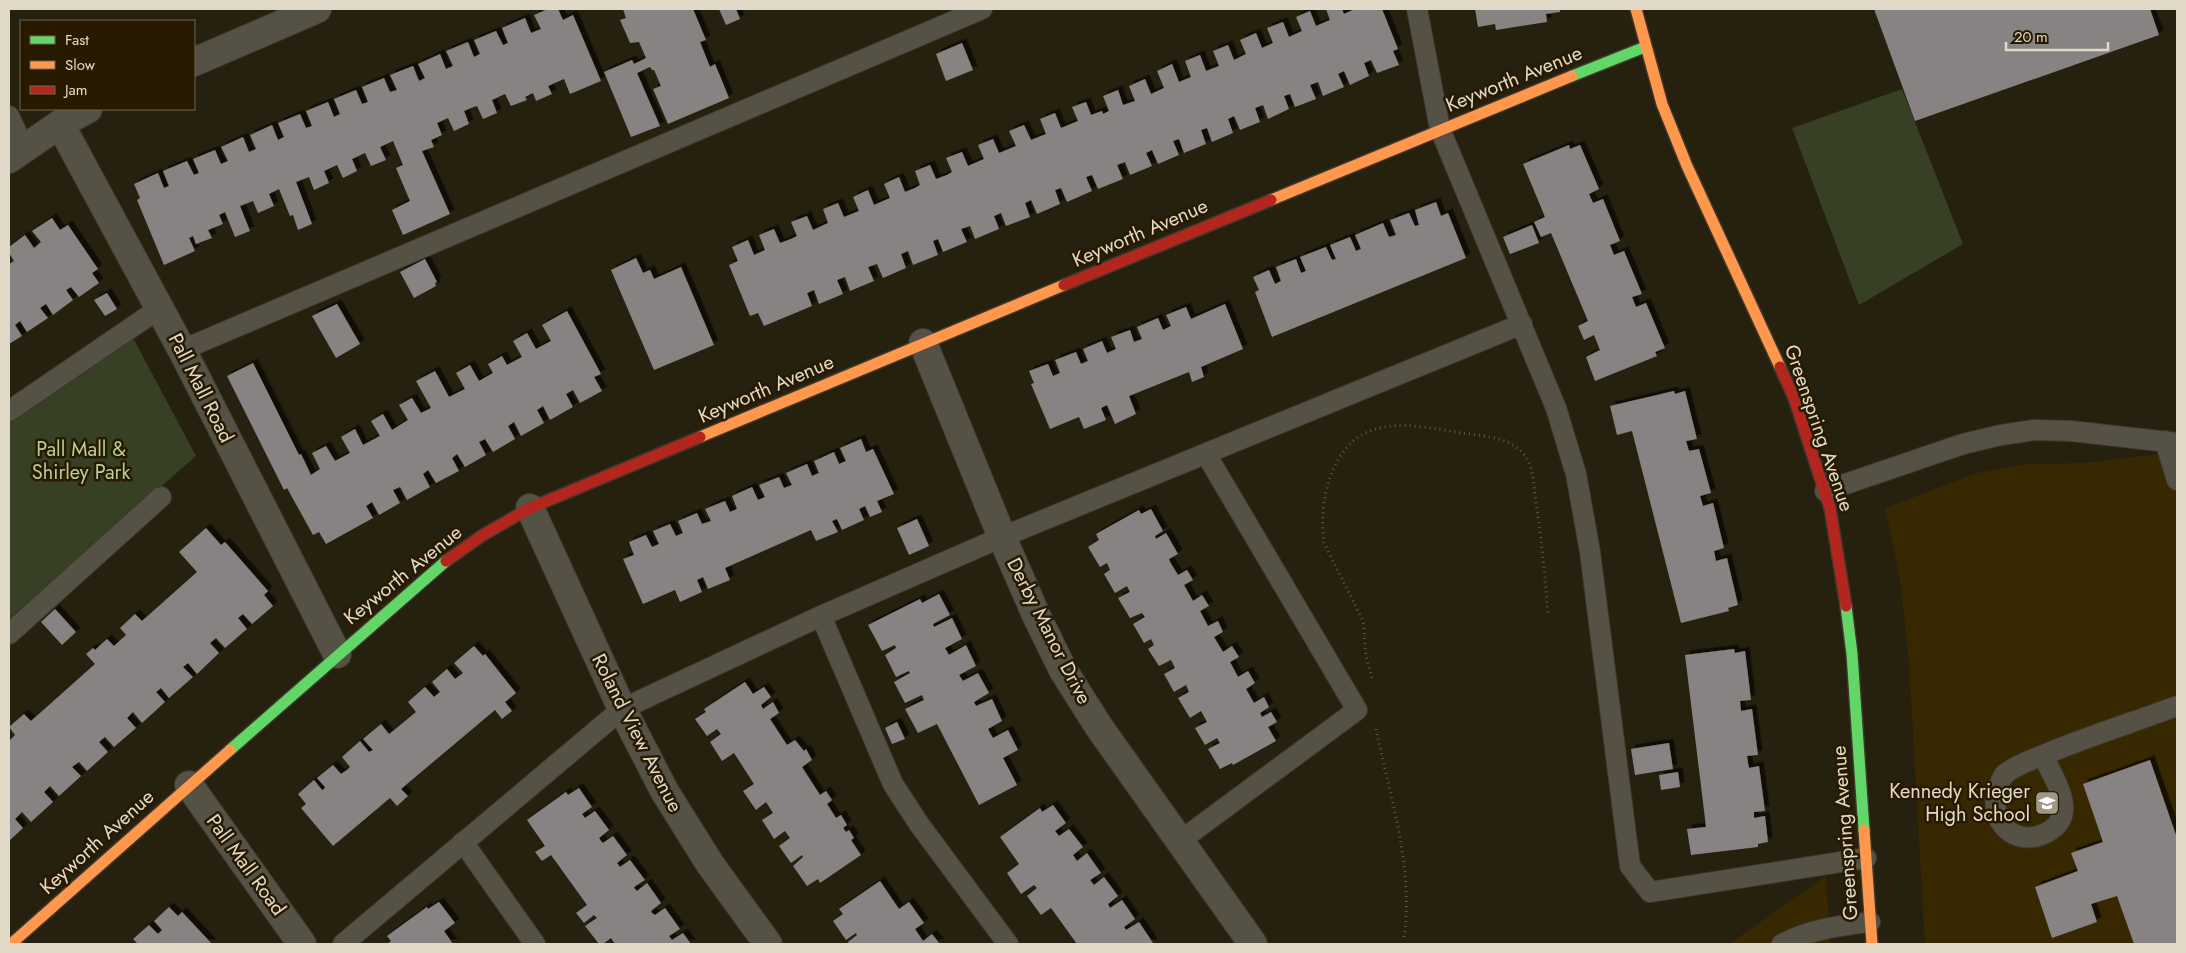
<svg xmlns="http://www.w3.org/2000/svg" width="2186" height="953" viewBox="0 0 2186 953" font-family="Jost,sans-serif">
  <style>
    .built { fill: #372802 }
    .green { fill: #373f24 }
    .building { fill: #868382; filter: url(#shadow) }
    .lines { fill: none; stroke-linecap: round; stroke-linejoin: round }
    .lane-casing { stroke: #3e382c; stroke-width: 22 }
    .street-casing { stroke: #3e382c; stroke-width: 30 }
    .fast-casing { stroke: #3e382c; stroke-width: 14 }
    .slow-casing { stroke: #3e382c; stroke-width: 14 }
    .jam-casing { stroke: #3e382c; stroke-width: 14 }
    .path { stroke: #5c574c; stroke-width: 3; stroke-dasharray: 1 4; stroke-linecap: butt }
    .lane { stroke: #565145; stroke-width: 20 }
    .street { stroke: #565145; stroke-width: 28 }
    .fast { stroke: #63d668; stroke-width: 11 }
    .slow { stroke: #ff974d; stroke-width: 11 }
    .jam { stroke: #b3261e; stroke-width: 11 }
    .labels { text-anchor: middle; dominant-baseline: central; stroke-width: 5; stroke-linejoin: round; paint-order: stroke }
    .street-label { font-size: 20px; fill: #e1d8c7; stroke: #271a00 }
    .park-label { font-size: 20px; fill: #b9ce96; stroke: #271a00 }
    .poi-label { font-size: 20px; fill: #e1d8c7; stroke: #271a00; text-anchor: end }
  </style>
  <defs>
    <filter id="shadow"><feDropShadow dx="4.5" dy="-4.5" stdDeviation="0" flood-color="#0009"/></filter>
  </defs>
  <rect width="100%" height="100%" fill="#26200e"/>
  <g class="built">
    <polygon points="2177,452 2177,944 1925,944 1909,662 1900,578 1885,508 1977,473 2027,464 2084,463"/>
    <polygon points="1826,876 1830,944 1729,944"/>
  </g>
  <g class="green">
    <polygon points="1902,89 1963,244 1859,305 1792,128"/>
    <polygon points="133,338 196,456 9,619 9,423"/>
  </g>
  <g class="building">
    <polygon points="548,9 558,9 563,20 573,15 601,81 570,94 564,79 548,86 552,94 536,101 533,93 525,97 527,100 511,106 505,94 492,100 497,113 483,119 477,106 471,108 464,111 469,124 454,131 448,118 437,123 442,135 431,140 434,147 422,151 450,214 403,235 392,210 410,201 396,168 403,165 393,141 380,147 386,160 371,166 365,153 352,159 357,171 343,178 337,165 324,171 329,183 314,190 309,177 296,182 312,224 298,230 293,215 290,216 279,189 269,194 274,206 258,213 253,201 240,206 250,231 235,237 225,212 219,215 223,224 208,230 212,238 196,244 193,236 189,238 195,251 164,265 137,200 140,198 134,184 158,173 164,188 169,186 163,171 187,161 194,175 199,173 193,159 215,150 221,164 228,161 221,147 243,137 249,152 256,149 250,135 272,125 278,140 284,137 278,123 300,114 306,128 312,126 306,111 328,102 334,117 340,114 334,99 356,90 362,104 368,102 362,87 384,78 390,92 397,90 390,75 413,66 419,81 425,78 418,64 440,54 446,69 453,66 446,51 468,42 474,57 480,54 474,40 496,31 503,45 508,43 502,28 525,18 531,33 541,29 534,15"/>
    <polygon points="623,9 693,9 706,40 700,42 710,67 715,64 729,98 668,124 653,89 661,86 654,70 652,70 650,67 637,73 660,126 631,137 604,72 632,60 634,64 646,58 639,42 630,43 620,20 626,18"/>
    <polygon points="719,9 736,9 740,19 726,25"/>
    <polygon points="1326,9 1342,9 1344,14 1355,9 1382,9 1398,49 1393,51 1399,65 1377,73 1371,60 1364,63 1369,76 1350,85 1344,71 1338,74 1344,87 1323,96 1318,82 1310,85 1316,99 1295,107 1290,94 1284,96 1289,109 1268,119 1263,105 1255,108 1260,122 1240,130 1234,116 1228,119 1233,133 1212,142 1207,128 1201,130 1206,144 1184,153 1179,139 1173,141 1179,155 1158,164 1152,150 1146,153 1152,166 1130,175 1125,162 1117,165 1123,179 1098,189 1092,175 1086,177 1092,191 1067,202 1061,188 1055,190 1060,204 1037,214 1031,200 1025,203 1030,217 1006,226 1001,213 994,216 999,229 975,239 970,226 961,229 967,242 943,252 938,239 933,241 938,255 913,265 908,251 901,254 906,268 883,278 877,264 868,267 874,281 850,291 845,277 837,280 843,294 819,304 814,290 807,293 812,306 764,326 758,313 750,316 729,265 738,261 732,247 748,240 754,255 765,250 759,235 774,229 780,243 791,239 797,236 791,222 807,216 813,230 828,223 823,209 838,203 844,217 859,211 853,197 868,190 874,205 890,198 884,184 899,177 905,192 915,188 920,185 915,171 930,165 936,179 947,175 952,172 946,158 962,152 968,166 984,159 978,145 993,139 999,153 1016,146 1009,131 1024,125 1031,140 1046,134 1040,119 1055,113 1061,128 1078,121 1072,107 1086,102 1091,115 1102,111 1103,114 1109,111 1103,96 1118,90 1123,105 1135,101 1129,86 1145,79 1151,94 1164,88 1157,71 1172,64 1179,82 1191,77 1185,61 1200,55 1206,71 1219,66 1213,51 1228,45 1234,60 1246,54 1240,40 1256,33 1262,48 1273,43 1267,28 1283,22 1289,37 1302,31 1296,17 1310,11 1316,26 1330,20"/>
    <polygon points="1475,9 1560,9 1560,12 1546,14 1547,22 1496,30 1495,24 1478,27"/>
    <polygon points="1874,9 2150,9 2159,35 1915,121"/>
    <polygon points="962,43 973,70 946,81 936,54"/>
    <polygon points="1569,145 1570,149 1580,145 1599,189 1589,194 1593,203 1603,199 1620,241 1610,245 1614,255 1624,251 1642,294 1632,297 1636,307 1646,303 1665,348 1655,352 1657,356 1595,381 1586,357 1600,350 1594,335 1584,340 1578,326 1588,321 1551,233 1541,237 1534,222 1545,217 1523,164"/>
    <polygon points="1436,202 1441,216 1448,213 1466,258 1272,337 1255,292 1259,290 1253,277 1269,270 1275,284 1281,281 1276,267 1296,259 1301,273 1306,271 1300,257 1326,247 1332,260 1336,259 1330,245 1350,237 1356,251 1361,249 1355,235 1383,223 1389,237 1396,235 1390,220 1409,213 1415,226 1419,225 1415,210"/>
    <polygon points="52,218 60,230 68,225 98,269 92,273 99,283 79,297 71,287 66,290 73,300 53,315 46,304 40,308 48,318 27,332 20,321 15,325 22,336 9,344 9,264 14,261 9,253 9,247 25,235 34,248 41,242 32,231"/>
    <polygon points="1532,225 1539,243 1510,254 1503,237"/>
    <polygon points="636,258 643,273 650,270 654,279 681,267 714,345 654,370 611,270"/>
    <polygon points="425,259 437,282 435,283 436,286 414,298 400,272"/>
    <polygon points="107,293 117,309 105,316 94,300"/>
    <polygon points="337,304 360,344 336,358 312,316"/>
    <polygon points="1225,304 1243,349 1201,367 1204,377 1192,382 1189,372 1129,396 1136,414 1115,424 1107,405 1101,408 1106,420 1084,429 1079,417 1050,429 1031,384 1034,383 1029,371 1048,364 1053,376 1060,373 1055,360 1076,352 1081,364 1088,361 1083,349 1102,341 1107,353 1116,349 1111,337 1130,330 1134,342 1142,339 1137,327 1158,318 1163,330 1171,326 1166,315 1186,307 1191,319"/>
    <polygon points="567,311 601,374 594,377 602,391 580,403 573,390 566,394 573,407 550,420 543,406 537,410 544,423 521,436 514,422 508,426 515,439 493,452 485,439 479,442 486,455 465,467 457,454 452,458 459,471 436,483 428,470 423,474 430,487 407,500 400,487 393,490 400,503 379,515 372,502 366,506 373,518 326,544 319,532 313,535 287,488 284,490 227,376 253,363 299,455 301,454 311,475 320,469 312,453 326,446 335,461 350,453 341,437 355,429 363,445 380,436 371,421 383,414 392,430 408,420 399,405 412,398 421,413 431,408 416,381 435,371 449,397 465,389 456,373 470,365 479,381 493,373 488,364 502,356 507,365 522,357 513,341 527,333 536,349 551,341 542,325"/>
    <polygon points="1674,391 1675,394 1685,391 1697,439 1686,441 1689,451 1699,449 1711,493 1700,496 1703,506 1713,503 1724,548 1714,551 1716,561 1727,558 1738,605 1728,608 1729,611 1681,623 1632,431 1617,435 1610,406"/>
    <polygon points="861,439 866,452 873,449 894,494 877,501 882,512 870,517 865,506 859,509 864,520 842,530 837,519 832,521 838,532 816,541 811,530 725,568 730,580 708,589 703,577 697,580 702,592 680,602 675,590 643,604 623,559 634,555 629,542 646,535 652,547 659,544 653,531 670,524 676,536 683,533 678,521 697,513 702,524 711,521 705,509 725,501 730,512 737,509 732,496 752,487 758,500 765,497 759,485 779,477 784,488 792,485 786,473 807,464 812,476 819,473 814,461 834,452 839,464 846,461 840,448"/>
    <polygon points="1151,509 1163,531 1155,536 1156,539 1166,533 1178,554 1169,559 1170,562 1178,575 1187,570 1193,580 1184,585 1193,601 1202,595 1209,606 1200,611 1208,626 1218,621 1223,632 1214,637 1223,652 1232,646 1239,657 1230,662 1238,677 1248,671 1255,683 1246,689 1254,703 1264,697 1269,707 1260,713 1262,717 1271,712 1277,722 1268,727 1276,741 1233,765 1232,763 1220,769 1208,749 1220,743 1217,738 1205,745 1195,728 1207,722 1201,711 1190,718 1178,698 1189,692 1186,685 1174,692 1164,674 1175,668 1171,660 1159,666 1148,649 1154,645 1151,639 1144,643 1133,624 1145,617 1142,613 1130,618 1118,598 1130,592 1127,586 1115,593 1104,574 1110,570 1107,563 1100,567 1088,547 1099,540 1096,534 1139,510 1141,514"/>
    <polygon points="917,519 929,546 909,555 897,528"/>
    <polygon points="206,528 221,545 225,542 268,591 264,595 273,606 252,624 243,614 238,618 247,629 225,648 216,638 210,643 219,653 197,674 188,663 183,667 193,677 169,698 161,688 156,692 165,702 142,723 133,712 127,718 136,728 114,747 105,737 99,742 108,752 87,771 79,762 72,767 81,776 59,796 50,786 44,792 53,802 31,822 22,812 15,819 23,828 9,841 9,741 15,735 9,727 24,714 31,721 95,664 86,654 93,648 95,650 107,639 114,646 126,635 120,628 135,614 142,621 197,572 179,552"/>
    <polygon points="939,594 950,615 933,624 934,627 952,618 962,639 945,648 949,655 966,645 976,666 959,675 963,681 978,673 989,693 974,702 976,706 992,699 1002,721 988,729 990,733 993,738 1008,730 1018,750 1003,758 1017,785 979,805 937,724 918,733 905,709 924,700 922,695 905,703 894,682 910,673 909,671 896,677 885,655 896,648 895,645 882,651 868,625 920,599 922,603"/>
    <polygon points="55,609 76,632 62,645 41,622"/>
    <polygon points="474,646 483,656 485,654 516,693 505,702 512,711 502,719 495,710 401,789 408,796 397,806 390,798 333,846 301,808 306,804 298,794 314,780 322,790 324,789 325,787 317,778 333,765 341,774 347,770 350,767 342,757 360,741 369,752 373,750 363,739 381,724 389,734 393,731 416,712 408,702 425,687 434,697 440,692 432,682 447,669 455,679 463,673 454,663"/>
    <polygon points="1734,649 1735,653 1745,651 1751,700 1740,701 1741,711 1752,709 1758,755 1747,756 1748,763 1749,768 1759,766 1765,811 1754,812 1754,818 1765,816 1768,842 1758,844 1758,847 1691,855 1687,829 1706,827 1685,655"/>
    <polygon points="745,682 753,694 764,687 771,697 761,705 763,709 773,702 779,713 770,719 787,745 795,740 804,751 806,749 812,760 802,767 820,795 826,791 832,800 827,804 836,818 841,815 847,825 843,828 846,832 849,830 854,838 851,840 861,855 820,883 818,879 807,886 793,866 803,857 802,855 791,863 779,846 790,838 785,831 774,839 762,820 773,813 766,802 756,810 743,791 754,784 734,753 722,761 710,742 721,734 717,729 707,736 695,719 706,712 704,709"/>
    <polygon points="897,722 905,739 892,744 885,728"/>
    <polygon points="1669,743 1673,769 1635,775 1631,749"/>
    <polygon points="2150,760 2177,838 2177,944 2134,944 2117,896 2091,904 2097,922 2052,938 2035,887 2078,871 2071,853 2103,842 2083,784"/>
    <polygon points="1678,772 1680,787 1661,790 1659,775"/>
    <polygon points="579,788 592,807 582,814 585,818 595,811 609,830 599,838 601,841 603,843 613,836 627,855 617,863 620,867 630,860 645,880 634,887 635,889 637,891 647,883 661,903 651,911 652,913 655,915 665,908 680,929 669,936 672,940 683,933 691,944 615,944 611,938 603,944 599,944 585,926 597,918 594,915 584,923 576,913 587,905 551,855 542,861 535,852 545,846 527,820 566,792 568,795"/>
    <polygon points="1053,805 1066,823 1055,831 1059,836 1069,829 1083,847 1073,855 1077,861 1087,853 1101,873 1090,880 1094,885 1104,877 1118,896 1108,904 1110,908 1122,900 1135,919 1124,927 1126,930 1139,922 1153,943 1151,944 1077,944 1051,908 1041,915 1027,896 1037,888 1034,885 1021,894 1007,873 1019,864 1000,837 1040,808 1042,812"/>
    <polygon points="880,881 899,909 909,902 924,923 915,929 923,941 932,934 940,944 849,944 848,942 857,935 856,933 846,940 833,921 843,914 839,909"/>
    <polygon points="439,902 455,923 444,931 453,944 387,944 391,941 387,936 427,907 428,909"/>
    <polygon points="169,907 178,916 182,912 212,944 138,944 133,939 149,925 158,934 162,930 154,921"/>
  </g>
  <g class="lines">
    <defs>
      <g id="lane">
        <polyline points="1417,9 1440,129 1556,408 1576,474 1590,552 1630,866 1650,892 1866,858"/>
        <polyline points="9,116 24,148"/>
        <polyline points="182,350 982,9"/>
        <polyline points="9,411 160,308"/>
        <polyline points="2165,441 2177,480"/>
        <polyline points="1825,491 1963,444 2001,435 2035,430 2071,431 2177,443"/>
        <polyline points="821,616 893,784 919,824 1008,944"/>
        <polyline points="9,634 161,497"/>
        <path d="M2043 756C2053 777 2078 812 2051 830 2021 850 1988 827 1997 791 1999 786 2001 778 2005 774 2017 764 2032 760 2046 754 2089 736 2134 722 2177 706"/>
        <polyline points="1180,841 1357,710 1206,454"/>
        <polyline points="463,842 535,944"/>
        <polyline points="343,944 622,709 821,616 1002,537 1522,324"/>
        <path d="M1782 944C1810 929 1839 926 1870 922"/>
      </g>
      <g id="street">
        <polyline points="194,62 317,9"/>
        <polyline points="60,124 182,350 337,654"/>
        <polyline points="9,159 60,124 88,109"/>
        <polyline points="923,343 1002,537 1037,617 1063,670 1099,727 1253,944"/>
        <polyline points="530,508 622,709 665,792 710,864 768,944"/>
        <polyline points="189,785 302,944"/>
      </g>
      <g id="fast">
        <polyline points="1572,76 1645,47"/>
        <polyline points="1846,606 1852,654 1864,830"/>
        <polyline points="230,750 446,561"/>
      </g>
      <g id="slow">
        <polyline points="1636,9 1662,104 1687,166 1780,367"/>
        <polyline points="1271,200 1572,76"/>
        <polyline points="700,437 1064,285"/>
        <polyline points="1864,830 1872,944"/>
        <polyline points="11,944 230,750"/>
      </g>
      <g id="jam">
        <polyline points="1064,285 1271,200"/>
        <polyline points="1780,367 1794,398 1830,508 1846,606"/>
        <polyline points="446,561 483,535 530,508 700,437"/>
      </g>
    </defs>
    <use href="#lane" class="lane-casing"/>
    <use href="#street" class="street-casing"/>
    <use href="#fast" class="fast-casing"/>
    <use href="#slow" class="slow-casing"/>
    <use href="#jam" class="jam-casing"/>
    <g class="path">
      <path d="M1372 678 1366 656 1363 621 1324 543C1318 502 1331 441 1376 429 1403 421 1435 429 1462 433 1484 436 1515 437 1527 459 1534 471 1534 489 1536 503 1542 541 1545 578 1548 616"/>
      <path d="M1376 729C1390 797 1414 867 1404 938"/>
    </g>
    <use href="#lane" class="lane"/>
    <use href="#street" class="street"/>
    <use href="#fast" class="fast"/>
    <use href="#slow" class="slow"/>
    <use href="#jam" class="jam"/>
  </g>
  <defs>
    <symbol id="school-square" viewBox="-11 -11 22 22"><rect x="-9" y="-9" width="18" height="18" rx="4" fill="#a09886" stroke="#271a00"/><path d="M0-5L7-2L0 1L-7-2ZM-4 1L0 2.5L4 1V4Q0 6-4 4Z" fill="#fff"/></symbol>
  </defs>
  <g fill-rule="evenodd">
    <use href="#school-square" x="2033" y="789" width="28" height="28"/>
  </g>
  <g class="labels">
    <g class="street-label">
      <text transform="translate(1514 79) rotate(-22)">Keyworth Avenue</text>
      <text transform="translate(1140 233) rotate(-23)">Keyworth Avenue</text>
      <text transform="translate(201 388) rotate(63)">Pall Mall Road</text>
      <text transform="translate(766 389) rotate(-23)">Keyworth Avenue</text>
      <text transform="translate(1819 428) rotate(71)">Greenspring Avenue</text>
      <text transform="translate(403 575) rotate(-39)">Keyworth Avenue</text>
      <text transform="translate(1049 631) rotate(63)">Derby Manor Drive</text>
      <text transform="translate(637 733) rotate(63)">Roland View Avenue</text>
      <text transform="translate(1845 833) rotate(-94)">Greenspring Avenue</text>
      <text transform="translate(97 842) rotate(-42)">Keyworth Avenue</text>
      <text transform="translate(246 865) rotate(54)">Pall Mall Road</text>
    </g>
    <g class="park-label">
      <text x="81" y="449">Pall Mall &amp;<tspan x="81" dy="23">Shirley Park</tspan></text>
    </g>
    <g class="poi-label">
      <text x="2030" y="791">Kennedy Krieger<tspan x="2030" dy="23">High School</tspan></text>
    </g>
  </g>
  <rect width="2186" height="953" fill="none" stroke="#e1d8c7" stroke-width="20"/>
  <rect x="20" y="20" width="175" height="90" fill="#271a00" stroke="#716650"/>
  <rect x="30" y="36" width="25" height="8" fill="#63d668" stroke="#716650"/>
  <text x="65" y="45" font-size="15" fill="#e1d8c7">Fast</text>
  <rect x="30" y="61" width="25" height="8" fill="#ff974d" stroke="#716650"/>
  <text x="65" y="70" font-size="15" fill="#e1d8c7">Slow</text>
  <rect x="30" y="86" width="25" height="8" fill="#b3261e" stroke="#716650"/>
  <text x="65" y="95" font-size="15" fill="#e1d8c7">Jam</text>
  <path d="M2006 42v8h102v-8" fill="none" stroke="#e1d8c7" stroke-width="2.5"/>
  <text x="2014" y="42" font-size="15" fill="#e1d8c7" stroke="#271a00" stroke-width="4" paint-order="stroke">20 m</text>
</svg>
